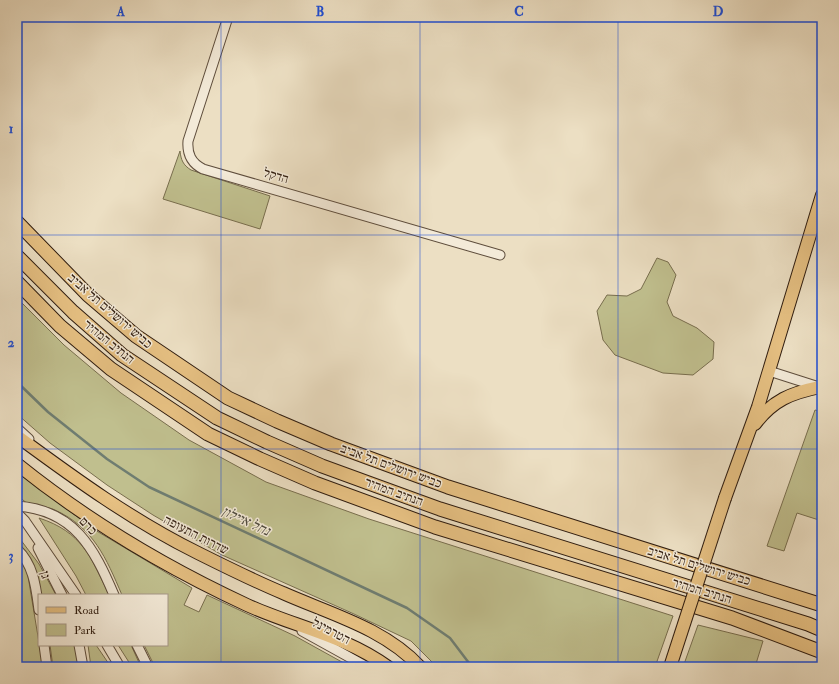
<svg xmlns="http://www.w3.org/2000/svg" width="839" height="684" viewBox="0 0 839 684" font-family="'IM FELL Double Pica','Frank Ruhl Libre',serif">
  <style>
    .green { fill: #c0bf8e; stroke: #786e4e }
    .lines { fill: none; stroke-linecap: round; stroke-linejoin: round }
    .stream { stroke: #6f7d71; stroke-width: 2.5 }
    .minor-casing { stroke: #5e4d3c; stroke-width: 11 }
    .major-casing { stroke: #2f1c0f; stroke-width: 14 }
    .highway-casing { stroke: #2f1c0f; stroke-width: 15 }
    .minor { stroke: #f3ead8; stroke-width: 9 }
    .major { stroke: #e6c082; stroke-width: 12 }
    .highway { stroke: #e6c082; stroke-width: 13 }
    .major-bridge-casing { stroke: #2f1c0f; stroke-width: 14; stroke-linecap: butt }
    .major-bridge { stroke: #e6c082; stroke-width: 12 }
    .grid { fill: none; stroke: #1d4ed8; stroke-width: 1; stroke-opacity: 0.55 }
    .labels { text-anchor: middle; dominant-baseline: central; stroke-width: 3; stroke-linejoin: round; paint-order: stroke }
    .street-label { font-size: 13px; fill: #2f1c0f; stroke: #f3ead8 }
    .water-label { font-size: 14px; font-style: italic; fill: #4f4c40; stroke: #f3ead8 }
    .neatline { fill: none; stroke: #1d4ed8; stroke-width: 1.5 }
    .grid-label { font-size: 13px; text-anchor: middle; font-weight: bold; fill: #1d4ed8 }
  </style>
  <rect width="100%" height="100%" fill="#ecdfc3"/>
  <filter id="stains"><feTurbulence type="fractalNoise" baseFrequency=".005" numOctaves="4"/><feColorMatrix values="0 0 0 0 .2 0 0 0 0 .09 0 0 0 0 .02 0 0 0 .5 -.17"/></filter>
  <radialGradient id="worn" r=".72"><stop offset=".6" stop-color="#630" stop-opacity="0"/><stop offset="1" stop-color="#630" stop-opacity=".3"/></radialGradient>
  <g class="green">
    <path d="M180 151C181 160 183 165 191 170L270 196 260 229 163 199Z"/>
    <polygon points="657,258 668,262 676,275 667,302 673,316 697,328 714,342 713,359 693,375 663,373 615,355 603,340 597,311 607,295 627,296 641,289"/>
    <polygon points="17,298 64,345 121,393 189,440 266,482 369,519 673,616 655,667 437,667 411,641 354,614 222,555 153,515 107,485 50,443 17,414"/>
    <polygon points="815,410 822,412 822,521 797,513 784,551 767,546"/>
    <path d="M17 472 95 530 192 588 184 605 199 612 207 595 295 636 351 667H155L144 645H167V595H122C106 558 94 528 55 510 47 506 37 507 29 504 24 502 20 497 17 494Z"/>
    <path d="M39 518C82 532 91 557 109 595H86L76 576Z"/>
    <polygon points="17,535 39,564 56,595 40,595 17,546"/>
    <polygon points="17,555 26,567 28,576 43,667 25,667 17,660"/>
    <polygon points="698,625 763,641 755,667 683,667"/>
    <polygon points="50,645 76,645 80,667 53,667"/>
    <polygon points="88,645 96,645 111,667 91,667"/>
    <polygon points="118,645 131,645 141,667 132,667"/>
  </g>
  <g class="lines">
    <polyline class="stream" points="17,382 48,412 107,459 149,487 407,608 450,638 472,667"/>
    <defs>
      <g id="minor">
        <path d="M228 17 188 141C187 154 191 163 203 169L500 255"/>
        <polyline points="769,371 819,387"/>
        <polyline points="17,428 29,439"/>
        <path d="M17 506C74 510 94 548 114 595"/>
        <polyline points="17,513 25,521 76,595"/>
        <polyline points="38,548 62,595"/>
        <path d="M17 549C34 565 36 588 39 610"/>
        <polyline points="302,631 367,667"/>
        <polyline points="44,645 47,667"/>
        <polyline points="79,645 83,667"/>
        <polyline points="107,645 120,667"/>
        <polyline points="137,645 148,667"/>
        <polyline points="17,665 19,667"/>
      </g>
      <g id="major">
        <path d="M755 424C773 400 791 393 820 387"/>
        <path d="M17 436C74 478 133 521 198 553 226 567 254 581 283 593 330 614 384 628 420 667"/>
        <path d="M17 464C89 522 163 566 247 605 293 626 346 636 388 667"/>
        <polyline points="725,498 758,407 822,195"/>
      </g>
      <g id="highway">
        <polyline points="17,222 88,295 136,336 228,398 277,421 331,444 448,487 822,605"/>
        <polyline points="17,256 73,312 122,355 217,418 267,442 322,466 440,509 808,624 822,630"/>
        <polyline points="17,282 60,326 111,369 208,434 260,459 315,483 435,527 732,618 822,652"/>
      </g>
    </defs>
    <use href="#minor" class="minor-casing"/>
    <use href="#major" class="major-casing"/>
    <use href="#highway" class="highway-casing"/>
    <use href="#minor" class="minor"/>
    <use href="#major" class="major"/>
    <use href="#highway" class="highway"/>
    <defs>
      <polyline id="major-bridge" points="670,667 725,498"/>
    </defs>
    <use href="#major-bridge" class="major-bridge-casing"/>
    <use href="#major-bridge" class="major-bridge"/>
  </g>
  <path class="grid" d="M221 17V667M420 17V667M618 17V667M17 235H822M17 449H822"/>
  <g class="labels">
    <g class="street-label">
      <text transform="translate(276 176) rotate(16)">הדקל</text>
      <text transform="translate(110 311) rotate(41)">כביש ירושלים תל אביב</text>
      <text transform="translate(109 342) rotate(39)">הנתיב המהיר</text>
      <text transform="translate(391 466) rotate(20)">כביש ירושלים תל אביב</text>
      <text transform="translate(394 492) rotate(20)">הנתיב המהיר</text>
      <text transform="translate(88 526) rotate(46)">כרם</text>
      <text transform="translate(196 535) rotate(27)">שדרות התעופה</text>
      <text transform="translate(699 566) rotate(17)">כביש ירושלים תל אביב</text>
      <text transform="translate(45 575) rotate(76)">גן</text>
      <text transform="translate(702 591) rotate(17)">הנתיב המהיר</text>
      <text transform="translate(331 631) rotate(28)">הטרמינל</text>
    </g>
    <g class="water-label">
      <text transform="translate(246 521) rotate(25)">נחל איילון</text>
    </g>
  </g>
  <rect width="839" height="684" fill="none" stroke="#ecdfc3" stroke-width="44"/>
  <rect x="38" y="594" width="130" height="52" fill="#f3ead8" stroke="#a59888"/>
  <rect x="46" y="607" width="20" height="6" fill="#e6c082" stroke="#a59888"/>
  <text x="74" y="614" font-size="12" fill="#2f1c0f">Road</text>
  <rect x="46" y="624" width="20" height="12" fill="#c0bf8e" stroke="#a59888"/>
  <text x="74" y="634" font-size="12" fill="#2f1c0f">Park</text>
  <rect x="22" y="22" width="795" height="640" class="neatline"/>
  <g class="grid-label">
    <text x="121" y="16">A</text>
    <text x="320" y="16">B</text>
    <text x="519" y="16">C</text>
    <text x="718" y="16">D</text>
    <text x="11" y="133">1</text>
    <text x="11" y="347">2</text>
    <text x="11" y="560">3</text>
  </g>
  <rect width="100%" height="100%" filter="url(#stains)"/>
  <rect width="100%" height="100%" fill="url(#worn)"/>
</svg>
